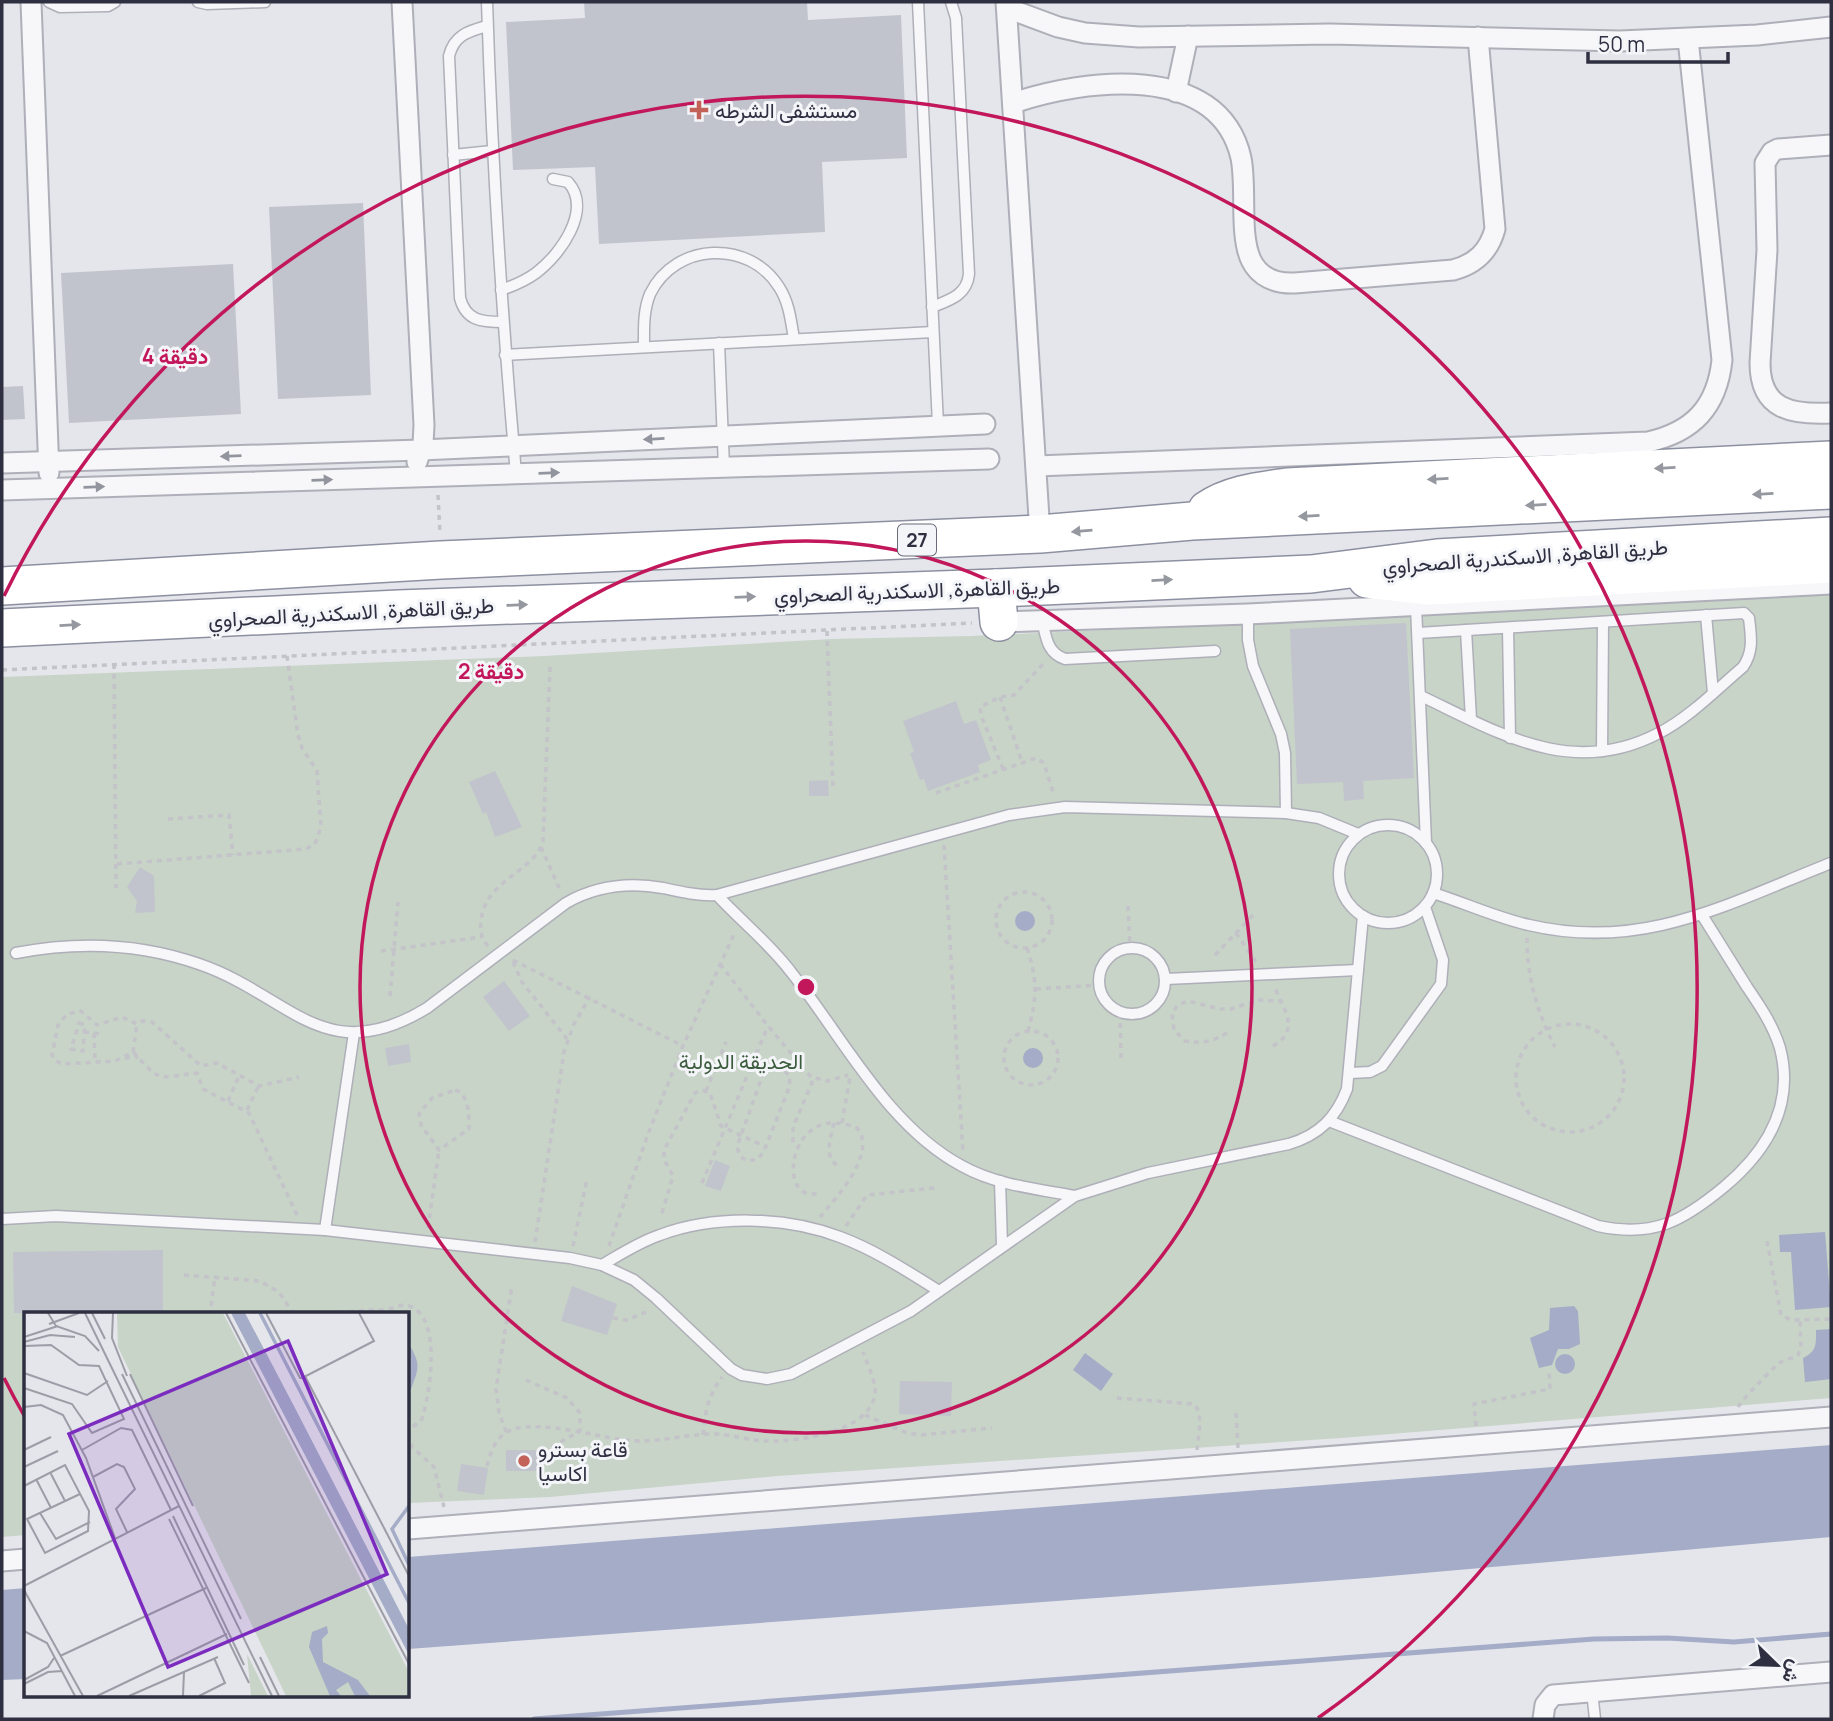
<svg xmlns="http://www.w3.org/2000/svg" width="1833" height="1721" viewBox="0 0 1833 1721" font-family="Manrope,Vazirmatn,sans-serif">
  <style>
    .green { fill: #c7d4c7 }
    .water { fill: #a4acc7 }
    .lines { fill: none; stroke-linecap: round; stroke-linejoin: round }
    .stream { stroke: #a4acc7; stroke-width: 5 }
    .building { fill: #c2c4cd }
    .service-casing { stroke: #aeafb8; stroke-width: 13 }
    .minor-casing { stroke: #aeafb8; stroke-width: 23 }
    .motorway-casing { stroke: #8d90a0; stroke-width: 40 }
    .path { stroke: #c3c3c9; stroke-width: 3.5; stroke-dasharray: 5 5; stroke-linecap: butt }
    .service { stroke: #f7f7f9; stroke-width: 10 }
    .minor { stroke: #f7f7f9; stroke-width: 19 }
    .motorway { stroke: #fff; stroke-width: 37 }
    .oneway { fill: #92949e }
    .oneway2 { fill: #9698a0 }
    .ring { fill: none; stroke: #c2185b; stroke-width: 3.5 }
    .poi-dot { fill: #c26258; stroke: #f4f5f8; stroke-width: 2.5 }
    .labels { text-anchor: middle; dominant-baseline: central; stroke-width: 6; stroke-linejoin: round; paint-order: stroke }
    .shield { fill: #f4f5f8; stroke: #696b79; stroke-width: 2 }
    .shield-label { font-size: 19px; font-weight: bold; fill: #2e3042 }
    .poi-label { font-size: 21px; fill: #2e3042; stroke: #f4f5f8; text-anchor: start }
    .street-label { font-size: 21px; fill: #2e3042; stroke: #f4f5f8 }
    .park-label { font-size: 21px; fill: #3c5c3e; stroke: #f4f5f8 }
    .inset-river { fill: none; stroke: #a4acc7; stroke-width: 3.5 }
    .inset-road { fill: none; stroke: #9c9da7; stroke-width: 2 }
    .view { fill: #7b2cbf; fill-opacity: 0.15; stroke: #7b2cbf; stroke-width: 3.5 }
    .inset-edge { fill: none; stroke: #2e3042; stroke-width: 3.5 }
    .centre { fill: #c2185b; stroke: #f4f5f8; stroke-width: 3.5 }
    .ring-label { font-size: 21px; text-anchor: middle; font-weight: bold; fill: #c2185b; stroke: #f4f5f8; stroke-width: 6; stroke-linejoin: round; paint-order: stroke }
  </style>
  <rect width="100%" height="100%" fill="#e5e6eb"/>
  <polygon class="green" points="1831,593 1831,1398 1341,1438 777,1476 550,1497 408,1503 408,1313 26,1313 26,1535 2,1537 2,677 544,656 831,639 971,636 1435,615"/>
  <g class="water">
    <circle cx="1025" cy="921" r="10"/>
    <circle cx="1033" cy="1058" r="10"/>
    <polygon points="1825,1232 1831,1307 1795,1310 1791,1252 1780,1252 1779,1235"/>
    <polygon points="1574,1306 1578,1311 1580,1344 1569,1349 1558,1349 1552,1365 1539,1368 1530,1338 1549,1330 1550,1308"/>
    <path d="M1831 1329V1379L1805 1382 1803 1358C1817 1351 1816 1345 1816 1330Z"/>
    <path d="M408 1342C420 1364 420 1365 411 1389L408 1391Z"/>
    <polygon points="1085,1353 1113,1374 1101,1391 1073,1370"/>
    <circle cx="1565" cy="1364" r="10"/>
    <polygon points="1831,1445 1831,1537 1367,1578 408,1649 408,1557"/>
    <polygon points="26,1588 26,1679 2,1680 2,1590"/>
  </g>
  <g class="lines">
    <polyline class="stream" points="534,1719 1594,1639 1667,1638 1734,1642 1831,1634"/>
  </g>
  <g class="building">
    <polygon points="584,2 807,2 808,20 901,15 907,158 822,162 825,232 599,244 595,167 513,170 506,22 585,18"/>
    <polygon points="363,203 371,395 278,399 269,207"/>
    <polygon points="233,264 241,414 69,423 61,273"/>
    <polygon points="23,386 25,419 2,420 2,387"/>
    <polygon points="1406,623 1414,778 1363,781 1364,799 1344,801 1343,782 1297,784 1290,629"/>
    <polygon points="956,701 964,724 976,720 991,760 978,765 980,772 928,791 924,779 920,780 910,753 914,752 903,721"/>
    <polygon points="495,771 522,827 495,837 486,812 483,814 469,782"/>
    <polygon points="828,780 829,796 809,796 809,781"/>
    <polygon points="140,867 154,876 155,912 135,913 137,901 127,887"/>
    <polygon points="504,981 530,1016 509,1031 483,997"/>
    <polygon points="409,1044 411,1062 388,1066 385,1048"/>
    <polygon points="715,1160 730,1166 721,1191 705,1186"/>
    <polygon points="163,1250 163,1313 14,1313 13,1252"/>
    <polygon points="572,1286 617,1304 607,1335 561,1321"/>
    <polygon points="900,1381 952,1382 951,1416 899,1414"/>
    <polygon points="506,1450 541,1450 542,1471 506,1471"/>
    <polygon points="461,1464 488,1468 484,1495 457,1491"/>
  </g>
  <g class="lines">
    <defs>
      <g id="service">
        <polyline points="49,2 60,7 108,6 115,2"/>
        <polyline points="198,2 207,4 265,2"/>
        <path d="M487 2C492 159 502 317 516 474"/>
        <polyline points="918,2 938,425"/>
        <path d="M487 26C469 31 454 35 449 56L460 298C466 321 482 322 503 322"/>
        <polyline points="453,155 492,151"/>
        <path d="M501 290C513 286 525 281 536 273 560 255 593 210 568 182L553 179"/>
        <path d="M932 307C950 300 967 295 969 274L956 18 951 2"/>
        <polyline points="719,343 724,467"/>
        <path d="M644 347C644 329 643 311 650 294 675 242 749 239 779 287 789 302 791 321 794 339"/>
        <polyline points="505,355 933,332"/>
        <polyline points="1416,606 1426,843"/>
        <polyline points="1248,614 1248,640 1253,666 1281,734 1285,753 1286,813"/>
        <polyline points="1706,615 1713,693"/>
        <path d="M1042 620C1046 637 1047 653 1065 659L1215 651"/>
        <polyline points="1508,628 1510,738"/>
        <polyline points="1466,630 1471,719"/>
        <path d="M1418 633 1744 613 1749 618C1751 636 1754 651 1743 667 1717 689 1690 717 1659 733 1572 779 1499 733 1421 696"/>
        <polyline points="1602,751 1603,622"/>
        <circle cx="1388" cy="874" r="49"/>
        <path d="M1433 893C1465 903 1497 918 1529 925 1643 952 1729 903 1831 863"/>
        <path d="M717 895C741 921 770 944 791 972 843 1037 887 1126 962 1166 996 1185 1037 1189 1075 1196"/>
        <circle cx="1132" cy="981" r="33"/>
        <path d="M16 953C78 941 139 943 199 964 290 995 324 1071 427 1008L566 903C596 886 629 882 663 888 681 892 698 896 717 895L1009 815 1065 807 1286 813 1319 818 1358 834"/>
        <polyline points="1166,979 1358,970"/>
        <polyline points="1350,1073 1370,1072 1382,1066 1441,984 1443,960 1425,907"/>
        <path d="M1329 1121 1598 1226C1653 1238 1683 1221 1724 1187 1767 1151 1795 1106 1780 1048 1773 1025 1760 1006 1747 987 1732 963 1717 939 1702 915"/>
        <polyline points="1000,1181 1002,1245"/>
        <path d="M2 1219 56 1216 325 1230 570 1258 602 1265 634 1280 656 1298 731 1369 742 1375 767 1379 791 1374 911 1311 1075 1196 1148 1173 1289 1144C1319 1135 1336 1118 1347 1089L1363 916"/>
        <polyline points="325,1230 354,1033"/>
        <path d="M602 1265C621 1254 639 1242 660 1235 714 1215 785 1216 840 1237 875 1250 907 1271 939 1291"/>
        <polyline points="1592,1691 1595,1719"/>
      </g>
      <g id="minor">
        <polyline points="31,2 49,473"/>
        <polyline points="402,2 424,425 423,444 417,462"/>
        <polyline points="1006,2 1040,534"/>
        <polyline points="1007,8 1058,27 1085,33 1139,37 1330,34 1620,41 1757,35 1831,27"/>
        <polyline points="1176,92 1188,36"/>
        <path d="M1013 103C1083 79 1219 61 1241 158 1247 188 1239 234 1251 260 1259 277 1276 284 1295 283L1453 270C1476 264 1489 251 1495 229L1478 37"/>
        <path d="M1831 145 1778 149 1772 152 1765 163 1767 250 1760 363C1760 410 1792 415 1831 413"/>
        <polyline points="2,463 421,450 985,424"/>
        <path d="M1037 466 1648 442C1693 432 1717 407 1722 360L1688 39"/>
        <polyline points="2,490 989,459"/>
        <polyline points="999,622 1248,614 1831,584"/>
        <polyline points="408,1529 1831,1417"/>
        <polyline points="2,1561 26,1559"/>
        <polyline points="1543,1719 1545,1705 1553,1695 1831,1672"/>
      </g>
      <g id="motorway">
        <path d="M1207 510C1230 494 1260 491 1287 487L1831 460"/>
        <polyline points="1367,579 1430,586 1831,564"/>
        <polyline points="2,586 441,560 1040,534 1192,521 1831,490"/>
        <polyline points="996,588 999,622"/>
        <polyline points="2,628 399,609 996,588 1311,574 1437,558 1831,536"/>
      </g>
    </defs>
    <use href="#service" class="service-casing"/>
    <use href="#minor" class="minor-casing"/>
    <use href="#motorway" class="motorway-casing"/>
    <g class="path">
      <polyline points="438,495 440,533"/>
      <polyline points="827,631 833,790"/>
      <polyline points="114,664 116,888"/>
      <polyline points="2,670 972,623"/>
      <polyline points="1000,697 1022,762"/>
      <polyline points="1003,769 981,715 980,707 1000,697 1014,695 1045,662"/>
      <polyline points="936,793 1036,758 1044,763 1054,795"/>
      <polyline points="168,819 229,815 233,855"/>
      <polyline points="944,845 963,1152"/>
      <polyline points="541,847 560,890"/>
      <polyline points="117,864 306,849 315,844 321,827 317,771 302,748 298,735 287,656"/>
      <circle cx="1024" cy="920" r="28"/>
      <polyline points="1128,906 1130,948"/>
      <polyline points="1236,933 1256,962"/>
      <path d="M1527 938C1527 977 1537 1012 1555 1047"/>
      <path d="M488 946C481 938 480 931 481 921 485 879 534 873 543 841L550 667"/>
      <path d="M1027 948C1038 981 1037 998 1028 1031"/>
      <polyline points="381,951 481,937"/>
      <polyline points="1215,955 1253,915"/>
      <polyline points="513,960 683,1046"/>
      <polyline points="513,962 522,982 567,1039"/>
      <polyline points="720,964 768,1026 811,1077 827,1081 848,1075"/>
      <polyline points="1036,989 1099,985"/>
      <polyline points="390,996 398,902"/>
      <polyline points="1120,1013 1121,1058"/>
      <polygon points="79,1023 85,1025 83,1051 71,1049"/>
      <circle cx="1570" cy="1078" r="54"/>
      <circle cx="1031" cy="1058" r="27"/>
      <polyline points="84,1032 102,1034"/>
      <polyline points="94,1033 95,1062"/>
      <path d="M1227 1033C1214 1041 1202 1044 1185 1041L1174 1030 1172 1013 1178 1005 1188 1001 1220 1009H1231L1258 1000 1281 1001"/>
      <path d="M1273 1046C1301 1030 1284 1010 1275 988"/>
      <polyline points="133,1052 137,1024"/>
      <polyline points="125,1058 138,1057"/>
      <path d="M776 1067 781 1068 790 1076 789 1088 764 1151 758 1159 748 1161C739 1157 736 1151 739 1141L762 1077 765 1072Z"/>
      <path d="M455 1090C469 1094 469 1115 469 1129L439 1150 421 1125 419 1114 432 1098Z"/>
      <polyline points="706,1091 726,1042"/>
      <polyline points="228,1101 239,1076"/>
      <polyline points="247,1110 258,1087"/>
      <path d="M834 1123C831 1138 822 1158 840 1167"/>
      <polyline points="842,1123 850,1077"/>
      <polyline points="793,1142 793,1127 814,1078"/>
      <polyline points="702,1183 768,1026"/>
      <polyline points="662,1213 673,1176 664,1159 664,1150 695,1093 702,1090 710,1093 721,1126 766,1147"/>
      <path d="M297 1215 249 1113 203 1089 197 1073C155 1078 162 1083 133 1052L115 1061 62 1064 56 1061 52 1055 58 1025 67 1014 81 1011 97 1025 122 1017 137 1024 142 1021 152 1022 201 1066 217 1063 259 1086 299 1077"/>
      <path d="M820 1217C836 1198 878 1153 857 1128 786 1098 775 1210 821 1192"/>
      <polyline points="846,1226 867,1195 934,1188"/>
      <polyline points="428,1228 439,1150"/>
      <polyline points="1767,1241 1781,1315 1791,1320 1831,1319"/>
      <polyline points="535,1242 564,1052 574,1024 590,997"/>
      <polyline points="573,1246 587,1179"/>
      <polyline points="609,1246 648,1134 683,1046 735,932"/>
      <polyline points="184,1275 260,1281 279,1292 293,1313"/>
      <polyline points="211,1306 215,1276"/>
      <path d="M339 1313C354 1311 367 1310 382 1310 392 1310 399 1303 409 1306 443 1316 430 1397 421 1421L412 1427 408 1426"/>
      <polyline points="613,1318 627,1320 648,1311"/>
      <polyline points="526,1380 567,1398 580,1413 580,1431 548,1449"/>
      <path d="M1117 1398 1194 1404C1204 1415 1198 1436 1197 1450"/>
      <path d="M1738 1407C1740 1402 1772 1369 1778 1364 1784 1359 1792 1359 1798 1355L1801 1348 1800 1320"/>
      <polyline points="1236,1413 1238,1448"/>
      <polyline points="865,1415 907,1433 921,1435 992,1428"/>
      <polyline points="1476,1426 1474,1404 1550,1389 1549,1370"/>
      <polyline points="506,1432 499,1412 496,1389 512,1285"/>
      <polyline points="408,1434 412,1447 434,1467 444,1507"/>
      <path d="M703 1435C705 1412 708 1396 722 1377"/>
      <path d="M487 1466C491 1450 497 1434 514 1429 543 1421 595 1436 624 1440 655 1444 684 1434 714 1434 732 1434 749 1441 767 1441 798 1442 879 1431 875 1387 873 1376 867 1363 863 1352"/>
    </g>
    <use href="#service" class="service"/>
    <use href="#minor" class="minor"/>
    <use href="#motorway" class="motorway"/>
  </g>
  <defs><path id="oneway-solid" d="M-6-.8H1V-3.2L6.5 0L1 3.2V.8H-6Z" transform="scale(1.75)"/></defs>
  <g class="oneway">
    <use href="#oneway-solid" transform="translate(654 439) rotate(177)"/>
    <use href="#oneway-solid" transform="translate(231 456) rotate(178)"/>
    <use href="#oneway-solid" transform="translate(549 473) rotate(-2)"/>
    <use href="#oneway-solid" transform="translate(322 480) rotate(-2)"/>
    <use href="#oneway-solid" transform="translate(94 487) rotate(-2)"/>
  </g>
  <g class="oneway2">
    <use href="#oneway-solid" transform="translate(1665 468) rotate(177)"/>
    <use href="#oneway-solid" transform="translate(1438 479) rotate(177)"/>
    <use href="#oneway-solid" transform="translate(1763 494) rotate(177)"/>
    <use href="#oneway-solid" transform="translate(1536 505) rotate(177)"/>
    <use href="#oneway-solid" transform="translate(1309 516) rotate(177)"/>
    <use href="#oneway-solid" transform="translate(1082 531) rotate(175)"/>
    <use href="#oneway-solid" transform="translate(1162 580) rotate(-3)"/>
    <use href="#oneway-solid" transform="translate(745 597) rotate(-2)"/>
    <use href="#oneway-solid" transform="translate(517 605) rotate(-2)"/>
    <use href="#oneway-solid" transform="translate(70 625) rotate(-3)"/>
  </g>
  <g class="ring">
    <circle cx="806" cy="987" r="446"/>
    <path d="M26 1419A892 892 0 0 1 4 1378M4 596A892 892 0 1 1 1318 1718"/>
  </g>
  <g class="poi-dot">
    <path d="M695.5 99.5h7v7h7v7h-7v7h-7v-7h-7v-7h7z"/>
    <circle cx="524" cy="1461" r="7"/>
  </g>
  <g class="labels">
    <rect class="shield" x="898" y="524.5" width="38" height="31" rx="5"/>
    <g class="shield-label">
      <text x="917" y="540">27</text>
    </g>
    <g class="poi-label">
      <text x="715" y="110">مستشفى الشرطه</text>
      <text x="538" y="1449">قاعة بسترو<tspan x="538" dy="24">اكاسيا</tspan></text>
    </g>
    <g class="street-label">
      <text transform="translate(1525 556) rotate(-4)">طريق القاهرة, الاسكندرية الصحراوي</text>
      <text transform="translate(917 590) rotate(-2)">طريق القاهرة, الاسكندرية الصحراوي</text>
      <text transform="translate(351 612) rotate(-3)">طريق القاهرة, الاسكندرية الصحراوي</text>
    </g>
    <g class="park-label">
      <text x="741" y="1061">الحديقة الدولية</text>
    </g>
  </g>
  <g transform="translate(24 1312)">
    <rect width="385" height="385" fill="#e5e6eb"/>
    <path d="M93 1H199L385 360V384H262L94 35ZM223 342 244 384H227Z" fill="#c7d4c7"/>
    <path d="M207 1H221L271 96 385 317V343ZM303 314 304 321 298 327 299 350 334 368 346 384H331L324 370 312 378 317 384H306L285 335 288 320Z" fill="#a4acc7"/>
    <path class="inset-river" d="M236 1 385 291M385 194 368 217 385 253"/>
    <path class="inset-road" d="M24 1 32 14 61 24 75 39M61 1 248 384M68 1 81 27M89 1 88 26 103 64M202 1 385 352M242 1 276 66H282L385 264M25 12 55 1M0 25 34 14M0 30 26 23 51 25M0 34 27 33 55 53 75 54 100 107 68 121 48 92 0 76M0 61 63 83 84 69M98 62 217 307M106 62 169 194M280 65 350 29 335 1M0 95 17 93 39 103 62 146 91 226M0 138 27 125M58 138 97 116 108 118 147 198M0 155 34 139M26 160 41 189M69 165 93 152 100 155 111 177 92 197 103 220M12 167 27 196M0 174 41 153 65 199 64 219 21 241 3 207 56 182M16 201 32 227 66 210M149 204 220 353M145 207 225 371M0 274 155 194M0 278 59 384M0 319 23 331 51 384M36 344 182 276M236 345 255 384M0 368 24 355 30 346M0 372 24 360 38 359M73 384 203 322M105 384 194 345M159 384 160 360M175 384 201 371 190 346"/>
    <path class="view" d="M264 29 363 262 144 355 45 122Z"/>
    <rect width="385" height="385" class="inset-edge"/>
  </g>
  <circle cx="806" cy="987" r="10" class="centre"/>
  <g class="ring-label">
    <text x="175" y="364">4 دقيقة</text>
    <text x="491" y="679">2 دقيقة</text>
  </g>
  <rect width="1833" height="1721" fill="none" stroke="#2e3042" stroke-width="7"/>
  <g transform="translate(1777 1665) rotate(113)" stroke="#f4f5f8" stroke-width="5" paint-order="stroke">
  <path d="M0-5L12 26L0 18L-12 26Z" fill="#2e3042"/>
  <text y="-10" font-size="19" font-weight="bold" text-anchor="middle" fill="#2e3042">ش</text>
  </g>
  <path d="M1588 52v10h140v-10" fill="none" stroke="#2e3042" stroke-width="3.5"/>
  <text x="1598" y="52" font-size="21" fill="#2e3042" stroke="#f4f5f8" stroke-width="5" paint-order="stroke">50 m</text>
</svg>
